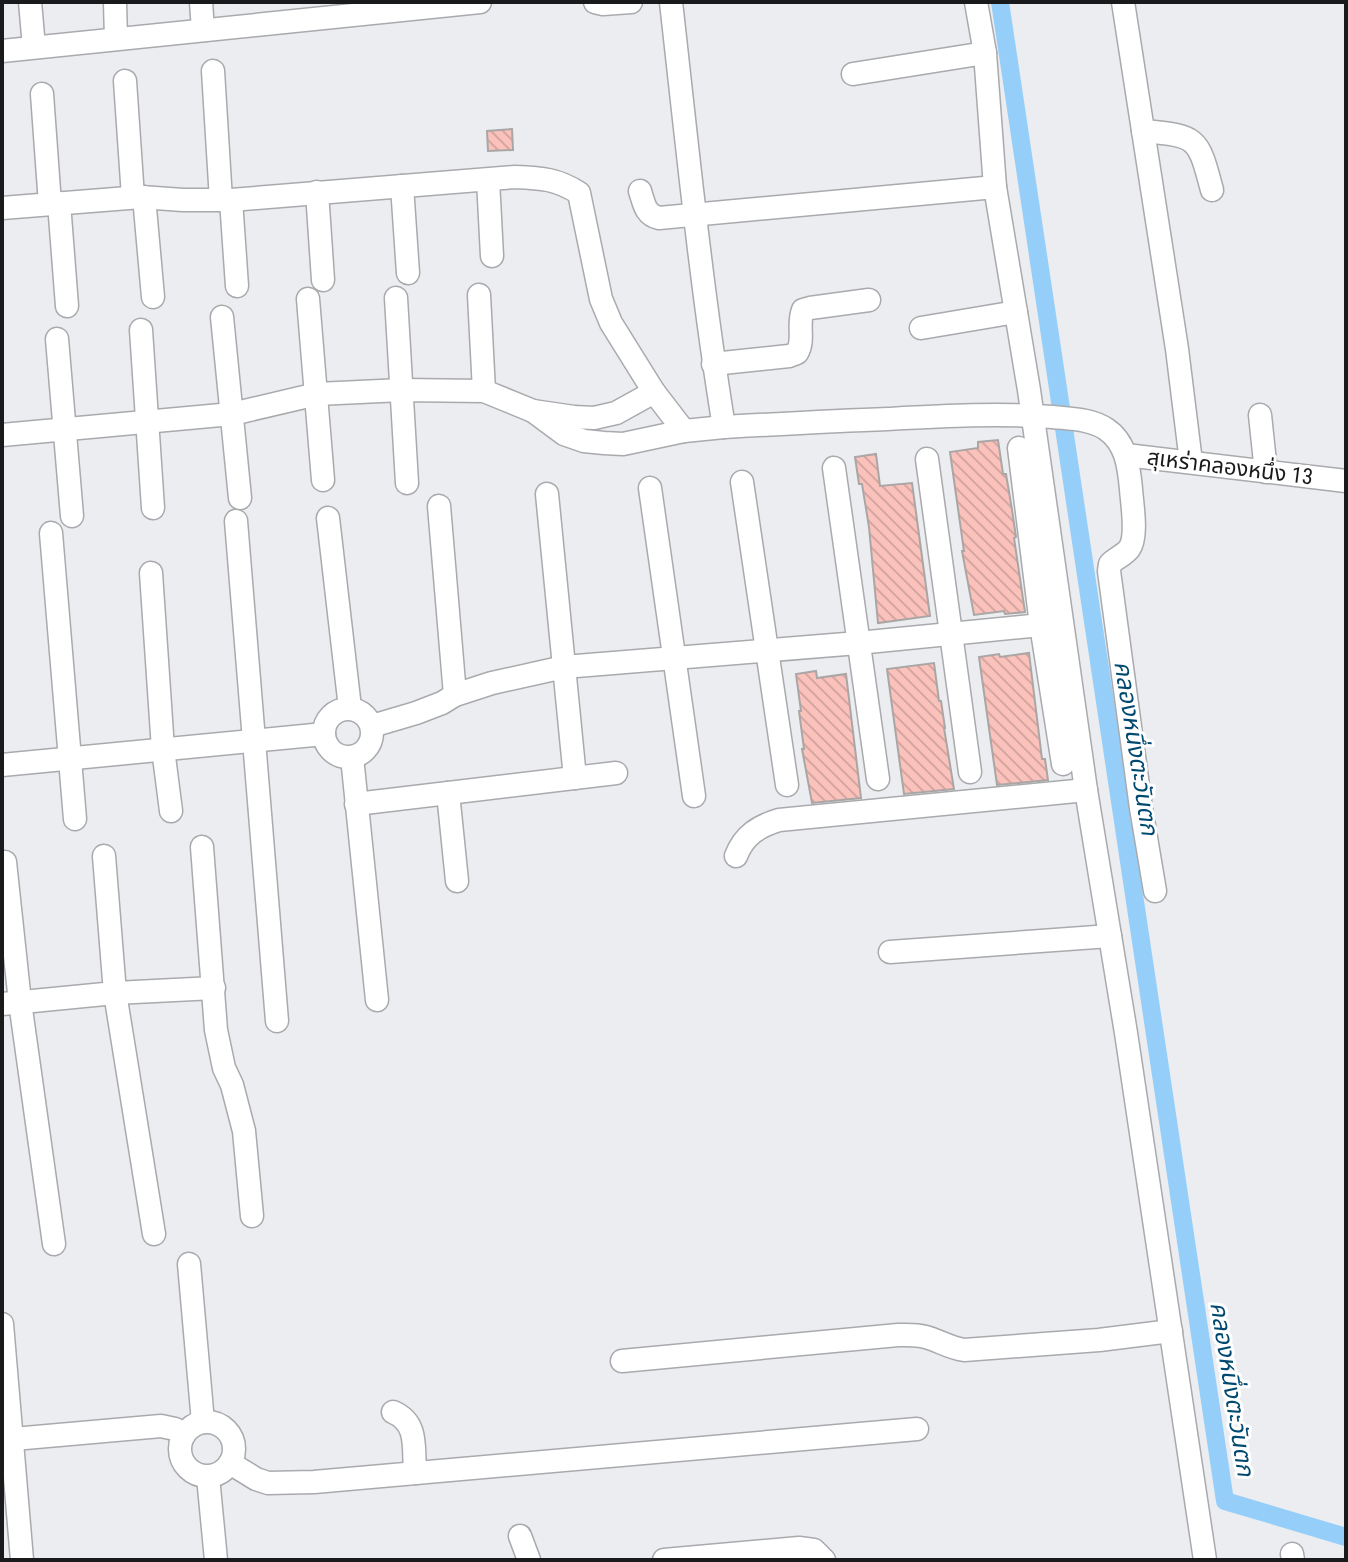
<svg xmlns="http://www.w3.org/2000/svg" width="1348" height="1562" viewBox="0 0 1348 1562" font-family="'Roboto Condensed','Noto Sans Thai',sans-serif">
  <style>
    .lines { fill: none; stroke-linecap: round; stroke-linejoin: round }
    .canal { stroke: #95cff9; stroke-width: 18 }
    .building { fill: url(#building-back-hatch); stroke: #aaa6a5; stroke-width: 2 }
    .minor-casing { stroke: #a9aaad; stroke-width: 25 }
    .minor { stroke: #fff; stroke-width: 22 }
    .labels { text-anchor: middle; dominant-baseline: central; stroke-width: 6; stroke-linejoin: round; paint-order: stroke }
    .street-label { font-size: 22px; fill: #191a1b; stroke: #fff }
    .water-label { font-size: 24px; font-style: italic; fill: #004970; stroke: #fff }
  </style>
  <defs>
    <pattern id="building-back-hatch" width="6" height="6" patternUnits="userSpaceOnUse" patternTransform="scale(2)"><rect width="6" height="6" fill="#fbc2bc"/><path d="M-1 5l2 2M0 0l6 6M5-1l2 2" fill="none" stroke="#d7a6a1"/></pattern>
  </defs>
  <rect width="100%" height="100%" fill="#ebedf0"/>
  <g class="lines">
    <polyline class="canal" points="1000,2 1225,1501 1346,1537"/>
  </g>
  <g class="building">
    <polygon points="512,129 513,150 488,151 487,131"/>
    <polygon points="998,440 1003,474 1006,474 1012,510 1016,537 1014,538 1025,612 1005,614 1004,611 974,615 962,551 964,551 950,452 978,448 978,442"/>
    <polygon points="876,454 880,486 912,483 930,616 878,623 869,527 862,484 859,484 855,457"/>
    <polygon points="1029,653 1042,759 1045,759 1048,780 997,785 979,657 999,654 1000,657"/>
    <polygon points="934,663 939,701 941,701 945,728 944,728 954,789 904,794 887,669"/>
    <polygon points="816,671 817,678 846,674 861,798 812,803 802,749 804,749 799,711 801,711 796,674"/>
  </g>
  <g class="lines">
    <defs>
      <g id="minor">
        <polyline points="30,2 34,47"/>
        <polyline points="115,2 116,39"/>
        <polyline points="201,2 203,30"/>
        <polyline points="595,2 603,4 631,2"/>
        <path d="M671 2C687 144 701 286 724 427"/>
        <polyline points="976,2 985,53 995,187 1029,390 1086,790 1126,1033 1205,1560"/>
        <polyline points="1123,2 1177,349 1191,462"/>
        <polyline points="2,51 480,2"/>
        <polyline points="213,71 221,200"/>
        <polyline points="853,74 985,53"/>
        <polyline points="125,81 133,197"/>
        <polyline points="42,94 50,204"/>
        <path d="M1143 131C1198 136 1198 137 1212 190"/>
        <polyline points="488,180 492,256"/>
        <polyline points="402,186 408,273"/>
        <path d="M640 191C644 203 645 215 659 218L995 187"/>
        <polyline points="317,192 323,280"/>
        <polyline points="144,197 153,297"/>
        <polyline points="231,200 237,286"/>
        <polyline points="59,203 67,306"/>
        <path d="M2 208 141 197 183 200H231L515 177C542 178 557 179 579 193L601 299 611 323 654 392 684 431"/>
        <polyline points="479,295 484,391"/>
        <polyline points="396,298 407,483"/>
        <polyline points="308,299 323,480"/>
        <polyline points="222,317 240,498"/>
        <polyline points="921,328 1016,312"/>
        <polyline points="141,330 153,508"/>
        <polyline points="57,339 72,516"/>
        <path d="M713 364 789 356 797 353C805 340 797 324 803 310L810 308 869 300"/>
        <path d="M533 411 564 434 584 441 604 443 623 444 684 431 724 427C779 424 833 421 888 419 944 416 998 413 1053 417 1071 419 1091 419 1106 429 1126 442 1129 467 1131 489 1132 504 1138 537 1129 549 1124 555 1115 559 1110 564L1109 571 1141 808 1155 891"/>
        <polyline points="1260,415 1266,472"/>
        <polyline points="2,435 232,414 317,394 402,390 484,391 533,411 574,417 594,418 616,413 654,392"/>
        <polyline points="1019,448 1041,625 1063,764"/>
        <polyline points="1126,455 1346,481"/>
        <polyline points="927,459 970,772"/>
        <polyline points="834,468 878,779"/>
        <polyline points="742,482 787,785"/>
        <polyline points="650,488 694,796"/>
        <polyline points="547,494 575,778"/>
        <polyline points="439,506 455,695"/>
        <polyline points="328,518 350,708"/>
        <polyline points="236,521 277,1021"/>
        <polyline points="51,533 75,819"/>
        <polyline points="151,573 163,749 171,811"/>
        <circle cx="348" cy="733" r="24"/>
        <polyline points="372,726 416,713 442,703 455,695 492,683 564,667 858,643 1041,625"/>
        <polyline points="352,757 377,1000"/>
        <polyline points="2,765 324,734"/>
        <polyline points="448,793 457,881"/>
        <polyline points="356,804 616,773"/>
        <polyline points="202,847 216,1030 224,1068 232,1085 244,1131 252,1216"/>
        <polyline points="104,856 115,993 154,1234"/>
        <path d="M736 856C744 835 759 826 779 820L1086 790"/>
        <polyline points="5,862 20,1002 54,1244"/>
        <polyline points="890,952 1110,936"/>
        <polyline points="2,1004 115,993 214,988"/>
        <polyline points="189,1264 203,1422"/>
        <polyline points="2,1324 22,1560"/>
        <path d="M622 1361 898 1335C909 1335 921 1334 932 1339 943 1343 951 1348 964 1350L1099 1340 1171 1331"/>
        <path d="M393 1412C419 1423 413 1449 415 1473"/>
        <circle cx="207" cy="1449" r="27"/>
        <polyline points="2,1440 161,1426 175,1429 184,1435"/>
        <polyline points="230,1463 256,1479 268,1483 314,1482 917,1429"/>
        <polyline points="208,1477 216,1560"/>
        <polyline points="520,1536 529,1560"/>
        <polyline points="1292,1554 1293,1560"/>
        <polyline points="664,1560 799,1548 814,1550 824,1560"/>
      </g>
    </defs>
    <use href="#minor" class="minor-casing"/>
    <use href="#minor" class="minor"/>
  </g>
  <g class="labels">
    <g class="street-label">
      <text transform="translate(1230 467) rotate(7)">สุเหร่าคลองหนึ่ง 13</text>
    </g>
    <g class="water-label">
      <text transform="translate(1136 748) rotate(81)">คลองหนึ่งตะวันตก</text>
      <text transform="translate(1232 1389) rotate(81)">คลองหนึ่งตะวันตก</text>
    </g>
  </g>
  <rect width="1348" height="1562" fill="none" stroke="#191a1b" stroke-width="8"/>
</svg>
